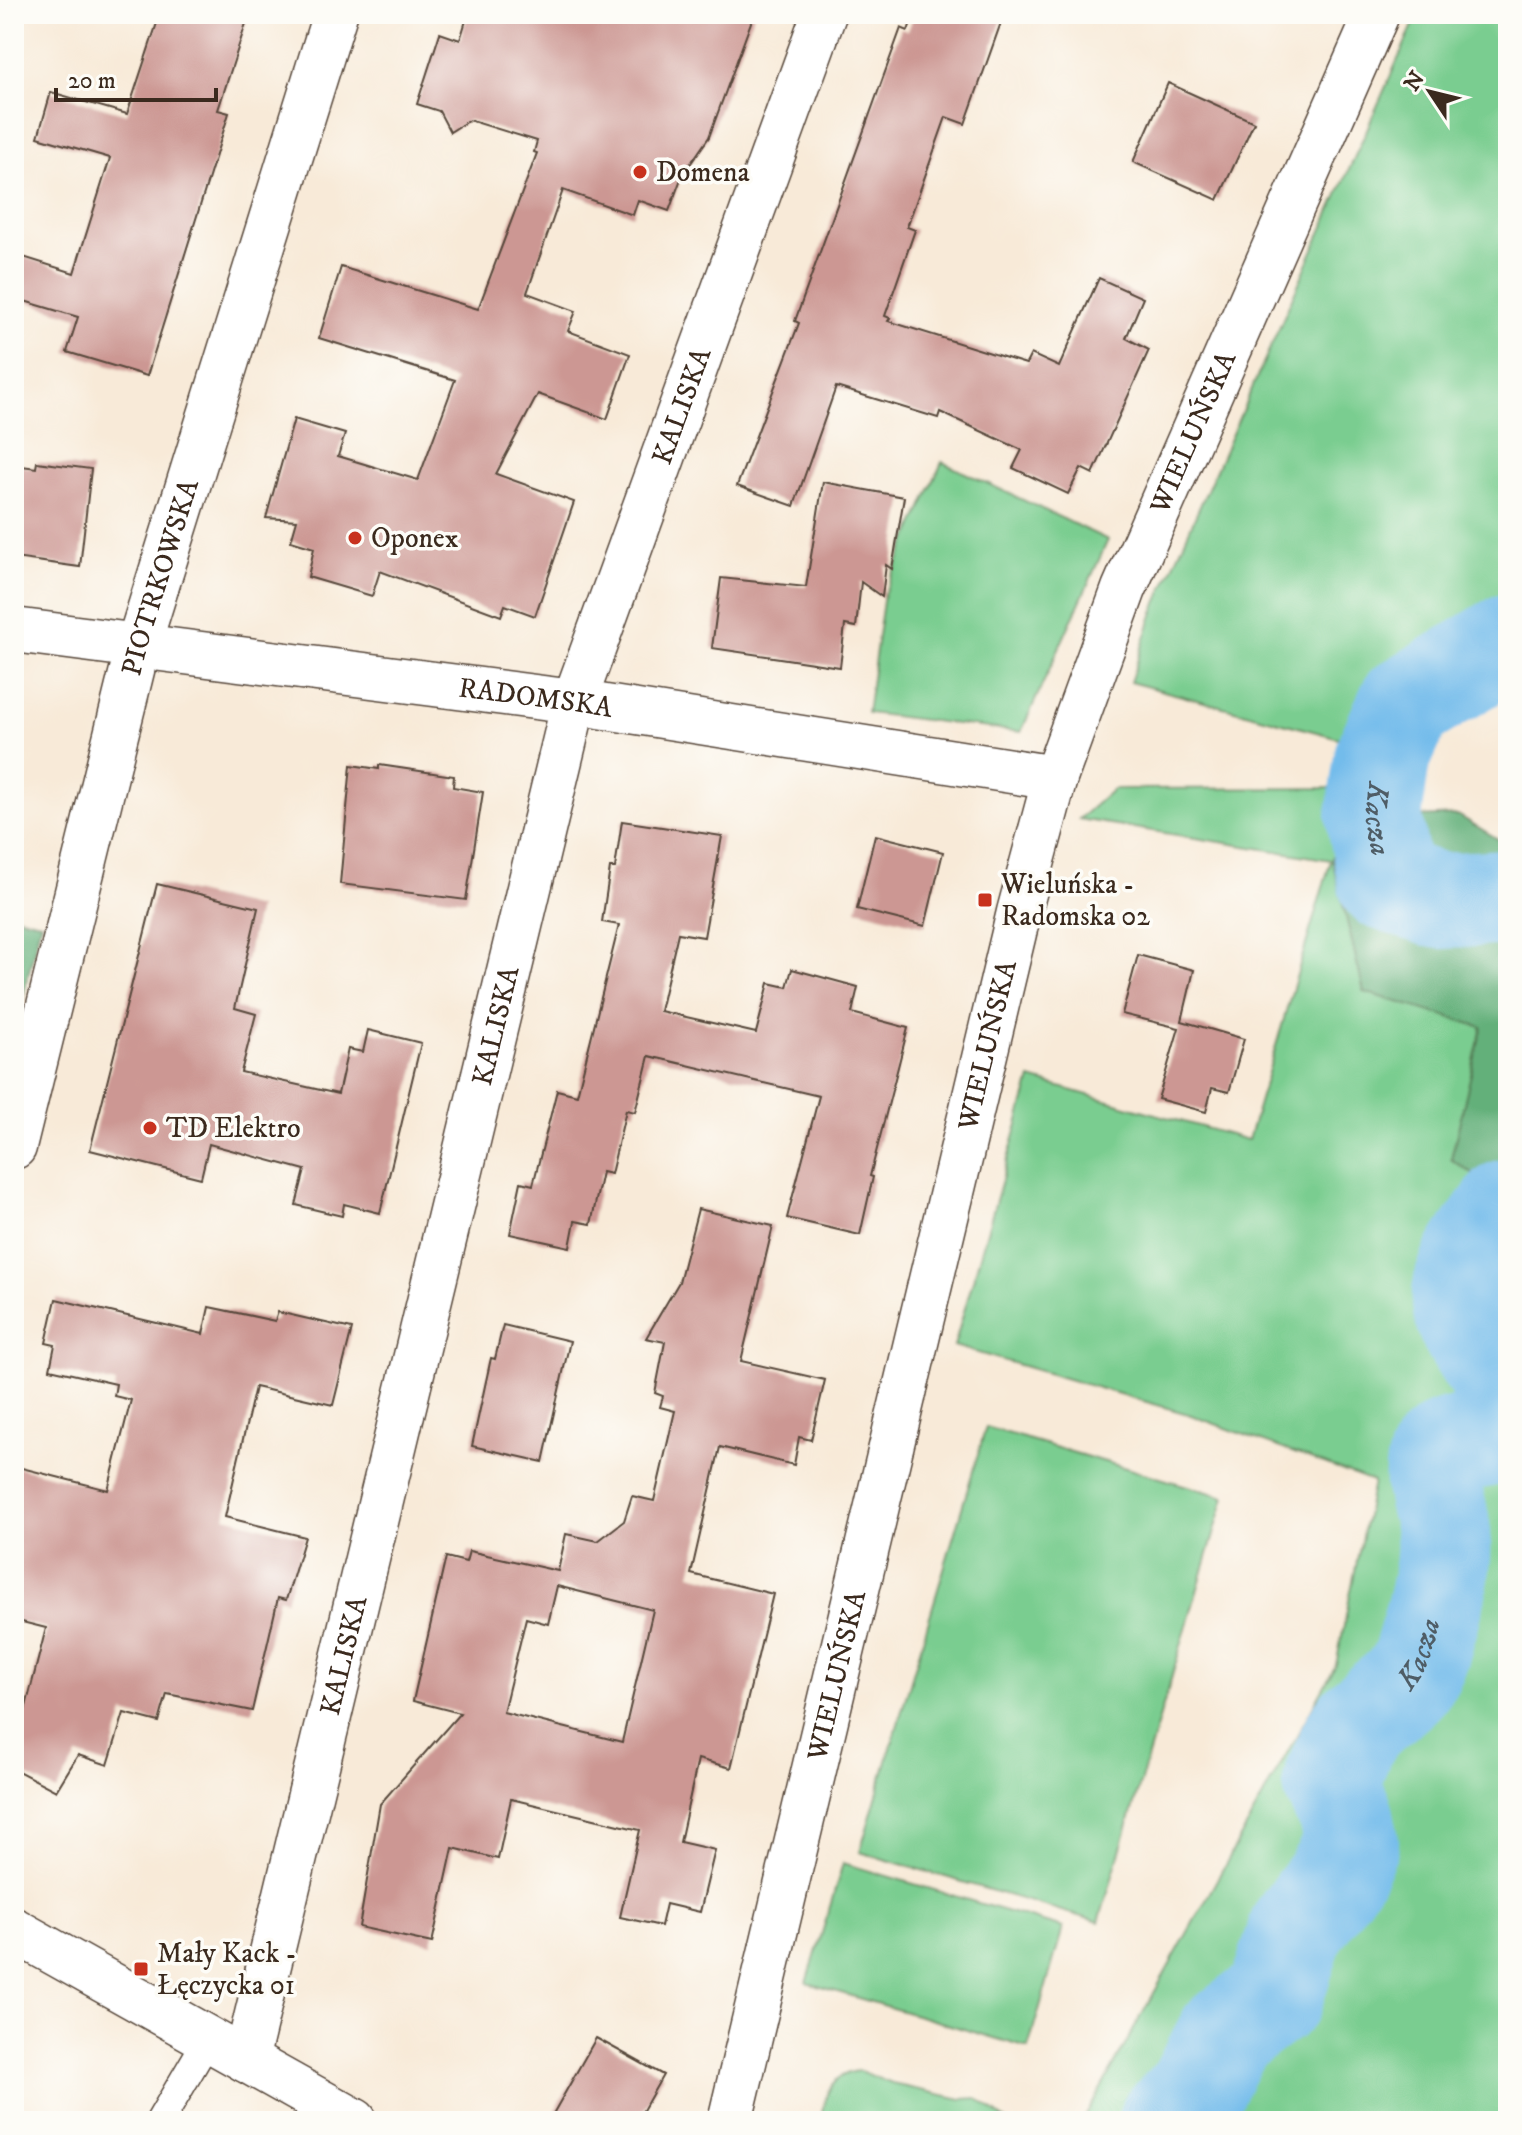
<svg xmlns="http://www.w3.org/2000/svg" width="1522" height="2135" viewBox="0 0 1522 2135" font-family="'IM FELL DW Pica',serif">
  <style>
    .green { fill: #7acd90; stroke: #5a7c57; stroke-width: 2 }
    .forest { fill: #63b07a; stroke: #4f6d4c; stroke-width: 2 }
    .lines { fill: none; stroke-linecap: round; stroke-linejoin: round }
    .river { stroke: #73bceb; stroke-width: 96 }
    .building { fill: #cc9793; fill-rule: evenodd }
    .service-casing { stroke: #57473a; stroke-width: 31 }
    .minor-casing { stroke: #57473a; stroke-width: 47 }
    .service { stroke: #fff; stroke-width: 28 }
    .minor { stroke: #fff; stroke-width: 44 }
    .poi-dot { fill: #c8321e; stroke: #fdfcf7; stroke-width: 3 }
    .labels { text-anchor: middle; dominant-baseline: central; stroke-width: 7; stroke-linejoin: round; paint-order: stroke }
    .poi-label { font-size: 28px; fill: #3b2a1e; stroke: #fdfcf7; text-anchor: start }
    .street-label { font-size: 28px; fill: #3b2a1e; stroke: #fdfcf7 }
    .water-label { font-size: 30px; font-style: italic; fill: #4f5d66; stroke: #fdfcf7 }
  </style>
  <rect width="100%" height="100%" fill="#fdfcf7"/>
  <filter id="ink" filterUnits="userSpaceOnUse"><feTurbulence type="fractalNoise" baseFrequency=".0125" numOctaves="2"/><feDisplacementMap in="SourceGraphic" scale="16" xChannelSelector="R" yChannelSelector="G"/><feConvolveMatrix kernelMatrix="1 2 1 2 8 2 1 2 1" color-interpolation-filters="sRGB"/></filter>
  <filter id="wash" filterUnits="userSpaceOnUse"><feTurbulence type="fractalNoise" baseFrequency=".006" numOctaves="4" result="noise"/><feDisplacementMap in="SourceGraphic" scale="32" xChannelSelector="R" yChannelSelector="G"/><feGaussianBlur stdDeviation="1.8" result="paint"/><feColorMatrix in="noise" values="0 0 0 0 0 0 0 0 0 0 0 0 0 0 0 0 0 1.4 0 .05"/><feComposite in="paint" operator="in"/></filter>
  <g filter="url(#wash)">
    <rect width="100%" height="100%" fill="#f8ead8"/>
    <g class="green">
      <polygon points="1418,14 1508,14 1508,592 1446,651 1395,682 1372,723 1365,745 1130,682 1157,603"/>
      <polygon points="942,462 1108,540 1021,732 867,713 884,594"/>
      <polygon points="1353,788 1332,859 1483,1026 1451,1159 1508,1198 1508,2121 1083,2121 1336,1665 1373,1482 1188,1414 954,1346 1031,1079 1248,1140 1331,860 1079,819 1113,789"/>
      <polygon points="986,1427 1225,1497 1099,1922 860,1852"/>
      <polygon points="843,1863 1063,1928 1028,2048 807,1983"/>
      <path d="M860 2071 892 2084 962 2099 977 2098 1007 2121H820C825 2095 830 2073 860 2071Z"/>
    </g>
    <g class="forest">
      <polygon points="1458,815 1508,845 1508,1198 1451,1159 1482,1027 1364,992 1332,859 1338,838 1407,845 1415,817"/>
      <polygon points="14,916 41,922 14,1035"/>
    </g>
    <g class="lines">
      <g class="river">
        <path id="s1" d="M1508 642 1406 704 1382 758 1374 816 1386 883 1440 901 1508 897"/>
        <path id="s2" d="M1166 2121 1195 2091 1225 2034 1275 1997 1297 1928 1340 1867 1351 1842 1346 1816 1331 1783C1339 1762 1347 1735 1364 1719 1390 1693 1410 1690 1422 1652 1433 1614 1446 1572 1443 1533 1442 1510 1427 1484 1435 1461 1447 1430 1496 1455 1503 1421 1512 1375 1464 1346 1460 1303 1456 1270 1491 1232 1508 1207"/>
      </g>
    </g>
    <g id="blocks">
      <g class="building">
        <polygon points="160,14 249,14 218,110 229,113 147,376 67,352 78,317 14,298 14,254 74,273 110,158 38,137 51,92 127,114"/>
        <polygon points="468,14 754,14 709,137 682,176 669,211 638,200 633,215 563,190 527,293 576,311 568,331 630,354 607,419 538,394 496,474 574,502 535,616 505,605 501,616 380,571 372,596 308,577 314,548 291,541 297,520 266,518 294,419 345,434 338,456 418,480 455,380 319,338 341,267 478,309 537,153 534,152 537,141 469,120 450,132 439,111 417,104 440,33 460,40"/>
        <polygon points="914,14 1004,14 965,124 946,117 907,227 915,230 885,316 890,318 888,321 1026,364 1031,354 1059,367 1099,278 1143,298 1126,338 1149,350 1093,474 1081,468 1068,494 1013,468 1022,450 940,412 938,418 836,387 794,506 737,486 799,323 795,321 901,28 908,31"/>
        <polygon points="1168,83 1254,122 1218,200 1133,162"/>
        <polygon points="37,462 91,469 80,567 14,558 14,465 36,468"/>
        <polygon points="823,482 904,497 892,569 886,565 882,597 861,582 856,627 845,625 840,667 712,648 721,578 806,587"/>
        <polygon points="351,765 379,769 379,765 454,776 453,787 483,792 466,900 340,884"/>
        <polygon points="622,821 722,836 704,937 678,933 660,1011 756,1033 769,983 787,987 792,969 858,987 852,1013 908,1028 870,1176 873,1177 860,1235 787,1218 819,1096 649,1056 635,1112 626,1110 611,1174 602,1172 591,1224 575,1221 570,1247 510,1234 521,1182 533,1185 557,1090 577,1095 619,925 602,922 610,868 615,868"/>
        <polygon points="875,835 943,852 925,926 857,909"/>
        <polygon points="157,884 258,908 235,1008 256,1014 241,1072 338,1094 348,1049 363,1052 368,1030 421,1043 380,1213 344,1204 342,1216 296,1205 305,1170 209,1144 201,1178 90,1150"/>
        <polygon points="1138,955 1194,970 1182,1021 1244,1039 1229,1092 1212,1088 1206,1112 1158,1099 1179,1028 1122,1014"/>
        <path d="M698 1209 773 1226 741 1361 825 1380 811 1440 799 1437 794 1465 720 1447 691 1574 773 1594 731 1768 698 1759 680 1842 715 1850 700 1912 666 1904 661 1926 620 1917 640 1830 511 1799 498 1859 453 1848 432 1943 359 1927 380 1804 460 1713 413 1701 446 1557 466 1562 469 1551 558 1571 566 1534 598 1541 624 1521 632 1496 654 1501 675 1411 660 1407 663 1396 655 1393 665 1342 646 1338 679 1282ZM557 1586 653 1610 622 1742 503 1712 526 1618 548 1624Z"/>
        <polygon points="56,1299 203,1334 209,1307 275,1321 278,1312 352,1329 333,1405 255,1387 225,1517 305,1537 286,1600 278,1598 252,1711 167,1694 159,1722 124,1713 108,1765 78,1755 56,1791 14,1769 14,1754 46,1628 14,1620 14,1466 108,1490 131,1400 114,1396 116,1384 50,1369 55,1345 46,1343"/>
        <polygon points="503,1325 570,1341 543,1462 472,1446 491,1358 495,1359"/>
        <polygon points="596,2038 663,2075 637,2121 549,2121"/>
      </g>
    </g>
  </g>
  <g filter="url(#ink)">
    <use href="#blocks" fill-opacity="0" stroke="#57473a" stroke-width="2"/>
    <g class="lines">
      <defs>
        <polyline id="service" points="160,2121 208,2039"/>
        <g id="minor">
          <path id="s3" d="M14 630 574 702 1055 778"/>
          <path id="s4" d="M14 1147 138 646 335 14"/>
          <polyline points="14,1930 355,2121"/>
          <path id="s5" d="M246 2060 574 702 824 14"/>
          <path id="s6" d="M730 2121 1019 912 1055 778 1124 589 1377 14"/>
        </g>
      </defs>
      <use href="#service" class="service-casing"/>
      <use href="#minor" class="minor-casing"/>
      <use href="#service" class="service"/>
      <use href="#minor" class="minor"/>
    </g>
  </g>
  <g class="poi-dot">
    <circle cx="640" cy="172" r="8"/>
    <circle cx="355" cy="538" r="8"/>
    <rect x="977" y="892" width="16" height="16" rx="4"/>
    <circle cx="150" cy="1128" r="8"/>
    <rect x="133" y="1961" width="16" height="16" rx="4"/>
  </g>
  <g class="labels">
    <g class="poi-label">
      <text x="656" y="172">Domena</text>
      <text x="371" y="538">Oponex</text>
      <text x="1001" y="884">Wieluńska -<tspan x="1001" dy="32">Radomska 02</tspan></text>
      <text x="166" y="1128">TD Elektro</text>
      <text x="157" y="1953">Mały Kack -<tspan x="157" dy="32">Łęczycka 01</tspan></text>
    </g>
    <g class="street-label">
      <text stroke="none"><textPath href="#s5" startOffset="1712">KALISKA</textPath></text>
      <text stroke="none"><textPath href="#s6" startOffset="1754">WIELUŃSKA</textPath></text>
      <text stroke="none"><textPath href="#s4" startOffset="588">PIOTRKOWSKA</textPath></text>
      <text stroke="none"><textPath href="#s3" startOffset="526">RADOMSKA</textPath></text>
      <text stroke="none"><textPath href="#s5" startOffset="1064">KALISKA</textPath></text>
      <text stroke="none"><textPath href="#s6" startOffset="1106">WIELUŃSKA</textPath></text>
      <text stroke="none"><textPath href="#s5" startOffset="416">KALISKA</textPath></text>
      <text stroke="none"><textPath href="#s6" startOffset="458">WIELUŃSKA</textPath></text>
    </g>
    <g class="water-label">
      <text stroke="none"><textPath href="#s1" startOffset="240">Kacza</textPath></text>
      <text stroke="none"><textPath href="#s2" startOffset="566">Kacza</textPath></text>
    </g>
  </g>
  <rect width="1522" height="2135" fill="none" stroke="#fdfcf7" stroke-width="48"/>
  <g transform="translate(1430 92) rotate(305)" stroke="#fdfcf7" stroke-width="6" paint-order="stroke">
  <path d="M0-6L14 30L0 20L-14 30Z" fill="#3b2a1e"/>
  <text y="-12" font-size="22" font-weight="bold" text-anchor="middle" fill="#3b2a1e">N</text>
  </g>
  <path d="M56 88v12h160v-12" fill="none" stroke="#3b2a1e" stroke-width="4"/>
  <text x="68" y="88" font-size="24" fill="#3b2a1e" stroke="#fdfcf7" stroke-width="6" paint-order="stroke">20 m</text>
</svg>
